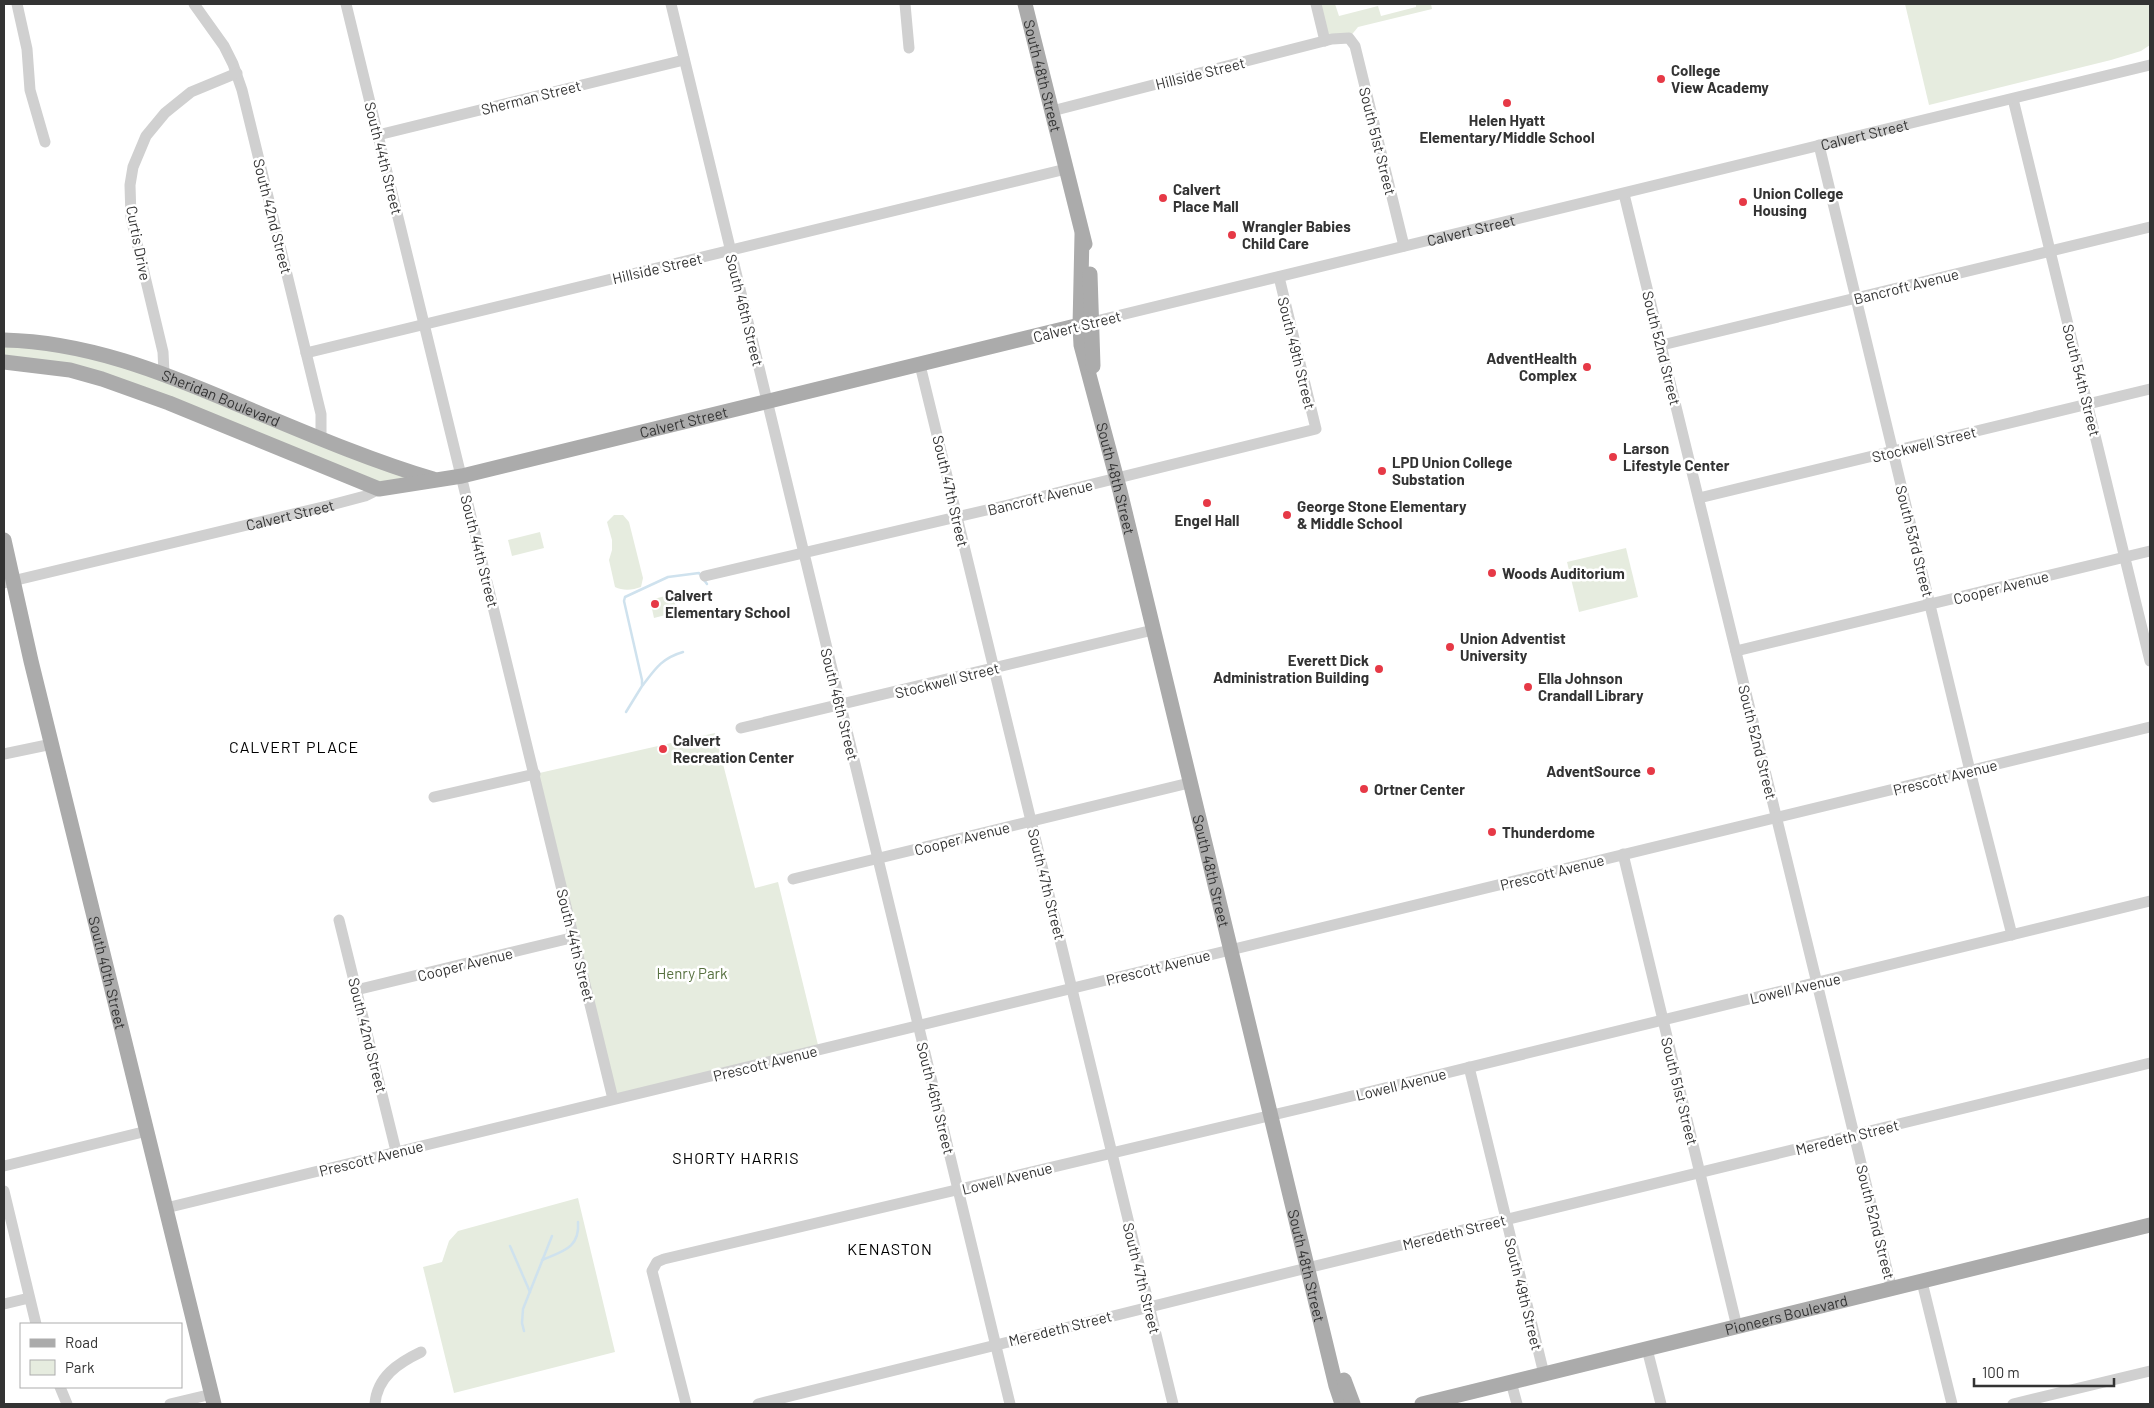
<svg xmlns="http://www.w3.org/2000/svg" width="2154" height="1408" viewBox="0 0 2154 1408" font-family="Barlow,sans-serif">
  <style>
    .green { fill: #e6ecdf }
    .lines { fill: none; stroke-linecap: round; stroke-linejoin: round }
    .stream { stroke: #cfe2ee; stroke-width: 2.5 }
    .minor { stroke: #d0d0d0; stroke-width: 11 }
    .major { stroke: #ababab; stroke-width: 15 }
    .poi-dot { fill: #e63946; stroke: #fff; stroke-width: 2 }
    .labels { text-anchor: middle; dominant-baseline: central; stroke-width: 5; stroke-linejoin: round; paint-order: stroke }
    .poi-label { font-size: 15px; font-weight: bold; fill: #333; stroke: #fff; text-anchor: start }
    .street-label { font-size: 15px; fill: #333; stroke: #fff }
    .park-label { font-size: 15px; fill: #56703f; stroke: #fff }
    .neighbourhood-label { font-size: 16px; letter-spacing: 1px; fill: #000; stroke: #fff }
  </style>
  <rect width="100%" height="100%" fill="#fff"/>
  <g class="green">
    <polygon points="1316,4 1335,4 1339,16 1378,6 1381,16 1416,7 1416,4 1431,4 1432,9 1358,27 1349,38 1325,41"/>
    <polygon points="1905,4 2150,4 2150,45 2141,51 2111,60 1929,105"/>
    <polygon points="4,340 77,348 433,479 392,488 102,379 4,362"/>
    <path d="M614 515H623L629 522 643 578 641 587C633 590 623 591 615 587L609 560 612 550V540L607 522Z"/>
    <polygon points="540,532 544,548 512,556 508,540"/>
    <polygon points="1626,548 1638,597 1579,612 1567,562"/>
    <polygon points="673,594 677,612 654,618 650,600"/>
    <polygon points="715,733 755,888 778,882 819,1049 613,1099 535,774"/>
    <polygon points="578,1198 615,1352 454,1393 423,1267 442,1262 449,1241 458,1231"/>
  </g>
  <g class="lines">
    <g class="stream">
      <path d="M643 685C655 669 662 658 683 652"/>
      <polyline points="626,712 642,686 642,680 624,601 625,597 668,577 699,573 707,584"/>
      <polyline points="510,1246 530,1292"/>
      <path d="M542 1260C563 1251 580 1248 578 1222"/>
      <polyline points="524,1331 522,1323 523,1309 552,1236"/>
    </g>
    <g class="minor">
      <polyline points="17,4 27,49 30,90 45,142"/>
      <polyline points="194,4 224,46 233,64 242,90 321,414 321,439"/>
      <polyline points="346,4 613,1099"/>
      <polyline points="671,4 1010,1404"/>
      <polyline points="905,4 909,48"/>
      <polyline points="1316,4 1325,41"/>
      <polyline points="2013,99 2150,661"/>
      <polyline points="1052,111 1332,39 1349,38 1355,46 1404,246"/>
      <polyline points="378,135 684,60"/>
      <polyline points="1819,145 1970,771 2012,935"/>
      <polyline points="1624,194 1892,1290"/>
      <path id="s1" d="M1092 322 2150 65"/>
      <polyline points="1662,345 2150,227"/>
      <polyline points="306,353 1066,169"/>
      <polyline points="920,365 1173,1404"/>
      <polyline points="164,373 163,352 131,218 130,185 133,167 146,136 165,113 191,92 237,73"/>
      <polyline points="1699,498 2150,389"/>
      <polyline points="705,576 1008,505 1316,429 1279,277"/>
      <path id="s2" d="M4 583 327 506 365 496 379 489"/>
      <polyline points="1736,651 2150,551"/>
      <polyline points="741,728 1153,630"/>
      <polyline points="4,754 52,744"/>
      <polyline points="434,797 535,774"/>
      <polyline points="1623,854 1737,1327"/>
      <polyline points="793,879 1189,783"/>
      <polyline points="339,920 396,1151"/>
      <polyline points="356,990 575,937"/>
      <polyline points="1469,1067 1544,1374"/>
      <polyline points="4,1166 147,1131"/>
      <polyline points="4,1191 36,1324"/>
      <polyline points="166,1208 2150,727"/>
      <polyline points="1922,1282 1952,1404"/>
      <polyline points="4,1304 29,1298"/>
      <polyline points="1647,1349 1661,1404"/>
      <polyline points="1511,1382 1517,1404"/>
      <polyline points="60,1387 67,1404"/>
      <polyline points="170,1404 212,1394"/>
      <path d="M375 1404C377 1377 398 1363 421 1352"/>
      <polyline points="686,1404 652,1271 657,1262 664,1259 1311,1106 2150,901"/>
      <polyline points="758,1404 1307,1268 2150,1063"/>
      <polyline points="2013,1404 2150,1371"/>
    </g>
    <g class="major">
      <path id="s3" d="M1025 4 1085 244"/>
      <path id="s4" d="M1082 235 1080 326 1081 345 1120 491 1336 1386 1342 1404"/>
      <polyline points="1090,274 1093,366"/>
      <path id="s5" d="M4 340C87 342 162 372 237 404 302 431 366 459 433 479"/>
      <path id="s6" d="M4 362 70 370 102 379 169 403 379 489 462 476 1092 322"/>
      <path id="s7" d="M4 540 31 661 214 1404"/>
      <polyline points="1344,1380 1353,1404"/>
      <path id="s8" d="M1422 1404 2150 1225"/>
    </g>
  </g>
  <g class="poi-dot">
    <circle cx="1661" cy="79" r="5"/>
    <circle cx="1507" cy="103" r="5"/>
    <circle cx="1163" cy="198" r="5"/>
    <circle cx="1743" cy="202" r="5"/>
    <circle cx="1232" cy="235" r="5"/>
    <circle cx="1587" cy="367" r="5"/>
    <circle cx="1613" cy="457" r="5"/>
    <circle cx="1382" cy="471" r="5"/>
    <circle cx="1207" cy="503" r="5"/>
    <circle cx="1287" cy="515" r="5"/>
    <circle cx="1492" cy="573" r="5"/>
    <circle cx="655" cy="604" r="5"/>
    <circle cx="1450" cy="647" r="5"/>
    <circle cx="1379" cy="669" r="5"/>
    <circle cx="1528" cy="687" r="5"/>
    <circle cx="663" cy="749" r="5"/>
    <circle cx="1651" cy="771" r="5"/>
    <circle cx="1364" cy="789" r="5"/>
    <circle cx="1492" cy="832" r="5"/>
  </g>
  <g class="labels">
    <g class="poi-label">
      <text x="1671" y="70">College<tspan x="1671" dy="17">View Academy</tspan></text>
      <text x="1507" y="120" text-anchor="middle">Helen Hyatt<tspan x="1507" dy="17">Elementary/Middle School</tspan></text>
      <text x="1173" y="189">Calvert<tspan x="1173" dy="17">Place Mall</tspan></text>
      <text x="1753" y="193">Union College<tspan x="1753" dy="17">Housing</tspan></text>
      <text x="1242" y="226">Wrangler Babies<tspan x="1242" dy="17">Child Care</tspan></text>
      <text x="1577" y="358" text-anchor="end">AdventHealth<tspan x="1577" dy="17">Complex</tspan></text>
      <text x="1623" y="448">Larson<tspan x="1623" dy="17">Lifestyle Center</tspan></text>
      <text x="1392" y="462">LPD Union College<tspan x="1392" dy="17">Substation</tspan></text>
      <text x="1297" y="506">George Stone Elementary<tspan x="1297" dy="17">&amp; Middle School</tspan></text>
      <text x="1207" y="520" text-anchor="middle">Engel Hall</text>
      <text x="1502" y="573">Woods Auditorium</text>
      <text x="665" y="595">Calvert<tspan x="665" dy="17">Elementary School</tspan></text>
      <text x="1460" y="638">Union Adventist<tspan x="1460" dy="17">University</tspan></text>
      <text x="1369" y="660" text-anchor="end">Everett Dick<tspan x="1369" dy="17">Administration Building</tspan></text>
      <text x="1538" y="678">Ella Johnson<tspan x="1538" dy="17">Crandall Library</tspan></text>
      <text x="673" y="740">Calvert<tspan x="673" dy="17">Recreation Center</tspan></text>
      <text x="1641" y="771" text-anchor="end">AdventSource</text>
      <text x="1374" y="789">Ortner Center</text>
      <text x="1502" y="832">Thunderdome</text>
    </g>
    <g class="street-label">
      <text transform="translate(1200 73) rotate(-14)">Hillside Street</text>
      <text stroke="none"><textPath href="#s3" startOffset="74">South 48th Street</textPath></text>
      <text transform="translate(531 97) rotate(-14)">Sherman Street</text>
      <text stroke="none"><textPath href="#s1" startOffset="795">Calvert Street</textPath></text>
      <text transform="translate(1378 141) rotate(76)">South 51st Street</text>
      <text transform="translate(384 158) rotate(76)">South 44th Street</text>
      <text transform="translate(273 216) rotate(76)">South 42nd Street</text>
      <text stroke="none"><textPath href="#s1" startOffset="390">Calvert Street</textPath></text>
      <text transform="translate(139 243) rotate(79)">Curtis Drive</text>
      <text transform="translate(657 268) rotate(-13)">Hillside Street</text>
      <text transform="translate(1906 286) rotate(-14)">Bancroft Avenue</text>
      <text transform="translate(745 310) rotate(76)">South 46th Street</text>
      <text transform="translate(1077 326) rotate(-14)">Calvert Street</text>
      <text transform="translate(1662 348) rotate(76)">South 52nd Street</text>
      <text transform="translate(1297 353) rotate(76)">South 49th Street</text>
      <text transform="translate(2082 380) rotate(76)">South 54th Street</text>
      <text stroke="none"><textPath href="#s5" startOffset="226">Sheridan Boulevard</textPath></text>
      <text stroke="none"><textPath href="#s6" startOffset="710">Calvert Street</textPath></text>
      <text transform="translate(1924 444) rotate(-14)">Stockwell Street</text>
      <text stroke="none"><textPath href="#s4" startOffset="248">South 48th Street</textPath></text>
      <text transform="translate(951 491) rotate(77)">South 47th Street</text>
      <text transform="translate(1040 497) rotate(-14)">Bancroft Avenue</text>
      <text stroke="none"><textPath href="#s2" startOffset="294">Calvert Street</textPath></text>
      <text transform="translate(1915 541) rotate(76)">South 53rd Street</text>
      <text transform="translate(480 551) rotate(76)">South 44th Street</text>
      <text transform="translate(2001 587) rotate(-14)">Cooper Avenue</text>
      <text transform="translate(947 680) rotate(-14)">Stockwell Street</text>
      <text transform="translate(840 704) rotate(76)">South 46th Street</text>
      <text transform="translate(1758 742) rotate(76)">South 52nd Street</text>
      <text transform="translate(1945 777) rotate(-14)">Prescott Avenue</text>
      <text transform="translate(962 838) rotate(-14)">Cooper Avenue</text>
      <text stroke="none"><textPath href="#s4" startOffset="652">South 48th Street</textPath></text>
      <text transform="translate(1552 872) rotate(-14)">Prescott Avenue</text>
      <text transform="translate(1047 884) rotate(76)">South 47th Street</text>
      <text transform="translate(576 945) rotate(76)">South 44th Street</text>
      <text transform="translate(465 964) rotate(-14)">Cooper Avenue</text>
      <text transform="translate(1158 967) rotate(-14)">Prescott Avenue</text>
      <text stroke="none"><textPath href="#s7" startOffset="445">South 40th Street</textPath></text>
      <text transform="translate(1795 988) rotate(-13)">Lowell Avenue</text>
      <text transform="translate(368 1035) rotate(76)">South 42nd Street</text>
      <text transform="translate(765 1063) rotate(-14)">Prescott Avenue</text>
      <text transform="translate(1401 1084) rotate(-14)">Lowell Avenue</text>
      <text transform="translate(1680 1091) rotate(76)">South 51st Street</text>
      <text transform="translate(936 1098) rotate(76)">South 46th Street</text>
      <text transform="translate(1847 1137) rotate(-14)">Meredeth Street</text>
      <text transform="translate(371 1158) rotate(-14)">Prescott Avenue</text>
      <text transform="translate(1007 1178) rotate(-14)">Lowell Avenue</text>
      <text transform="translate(1876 1222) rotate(76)">South 52nd Street</text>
      <text transform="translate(1454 1232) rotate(-14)">Meredeth Street</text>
      <text stroke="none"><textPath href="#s4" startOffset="1058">South 48th Street</textPath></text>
      <text transform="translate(1142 1278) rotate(76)">South 47th Street</text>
      <text transform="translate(1524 1294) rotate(76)">South 49th Street</text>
      <text stroke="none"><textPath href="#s8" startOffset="375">Pioneers Boulevard</textPath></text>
      <text transform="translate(1060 1328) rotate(-14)">Meredeth Street</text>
    </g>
    <g class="park-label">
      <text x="692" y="973">Henry Park</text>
    </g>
    <g class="neighbourhood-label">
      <text x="294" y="746">CALVERT PLACE</text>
      <text x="736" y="1157">SHORTY HARRIS</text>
      <text x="890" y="1248">KENASTON</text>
    </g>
  </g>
  <rect width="2154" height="1408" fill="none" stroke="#333333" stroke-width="10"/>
  <rect x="20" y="1323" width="162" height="65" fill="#ffffff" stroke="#adadad"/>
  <rect x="30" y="1339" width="25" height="8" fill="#ababab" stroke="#adadad"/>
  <text x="65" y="1348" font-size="15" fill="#333333">Road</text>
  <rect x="30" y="1360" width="25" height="15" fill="#e6ecdf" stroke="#adadad"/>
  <text x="65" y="1373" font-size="15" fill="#333333">Park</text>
  <path d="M1974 1378v8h140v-8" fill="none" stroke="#333333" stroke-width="2.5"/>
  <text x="1982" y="1378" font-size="15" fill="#333333" stroke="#ffffff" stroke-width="4" paint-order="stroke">100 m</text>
</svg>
